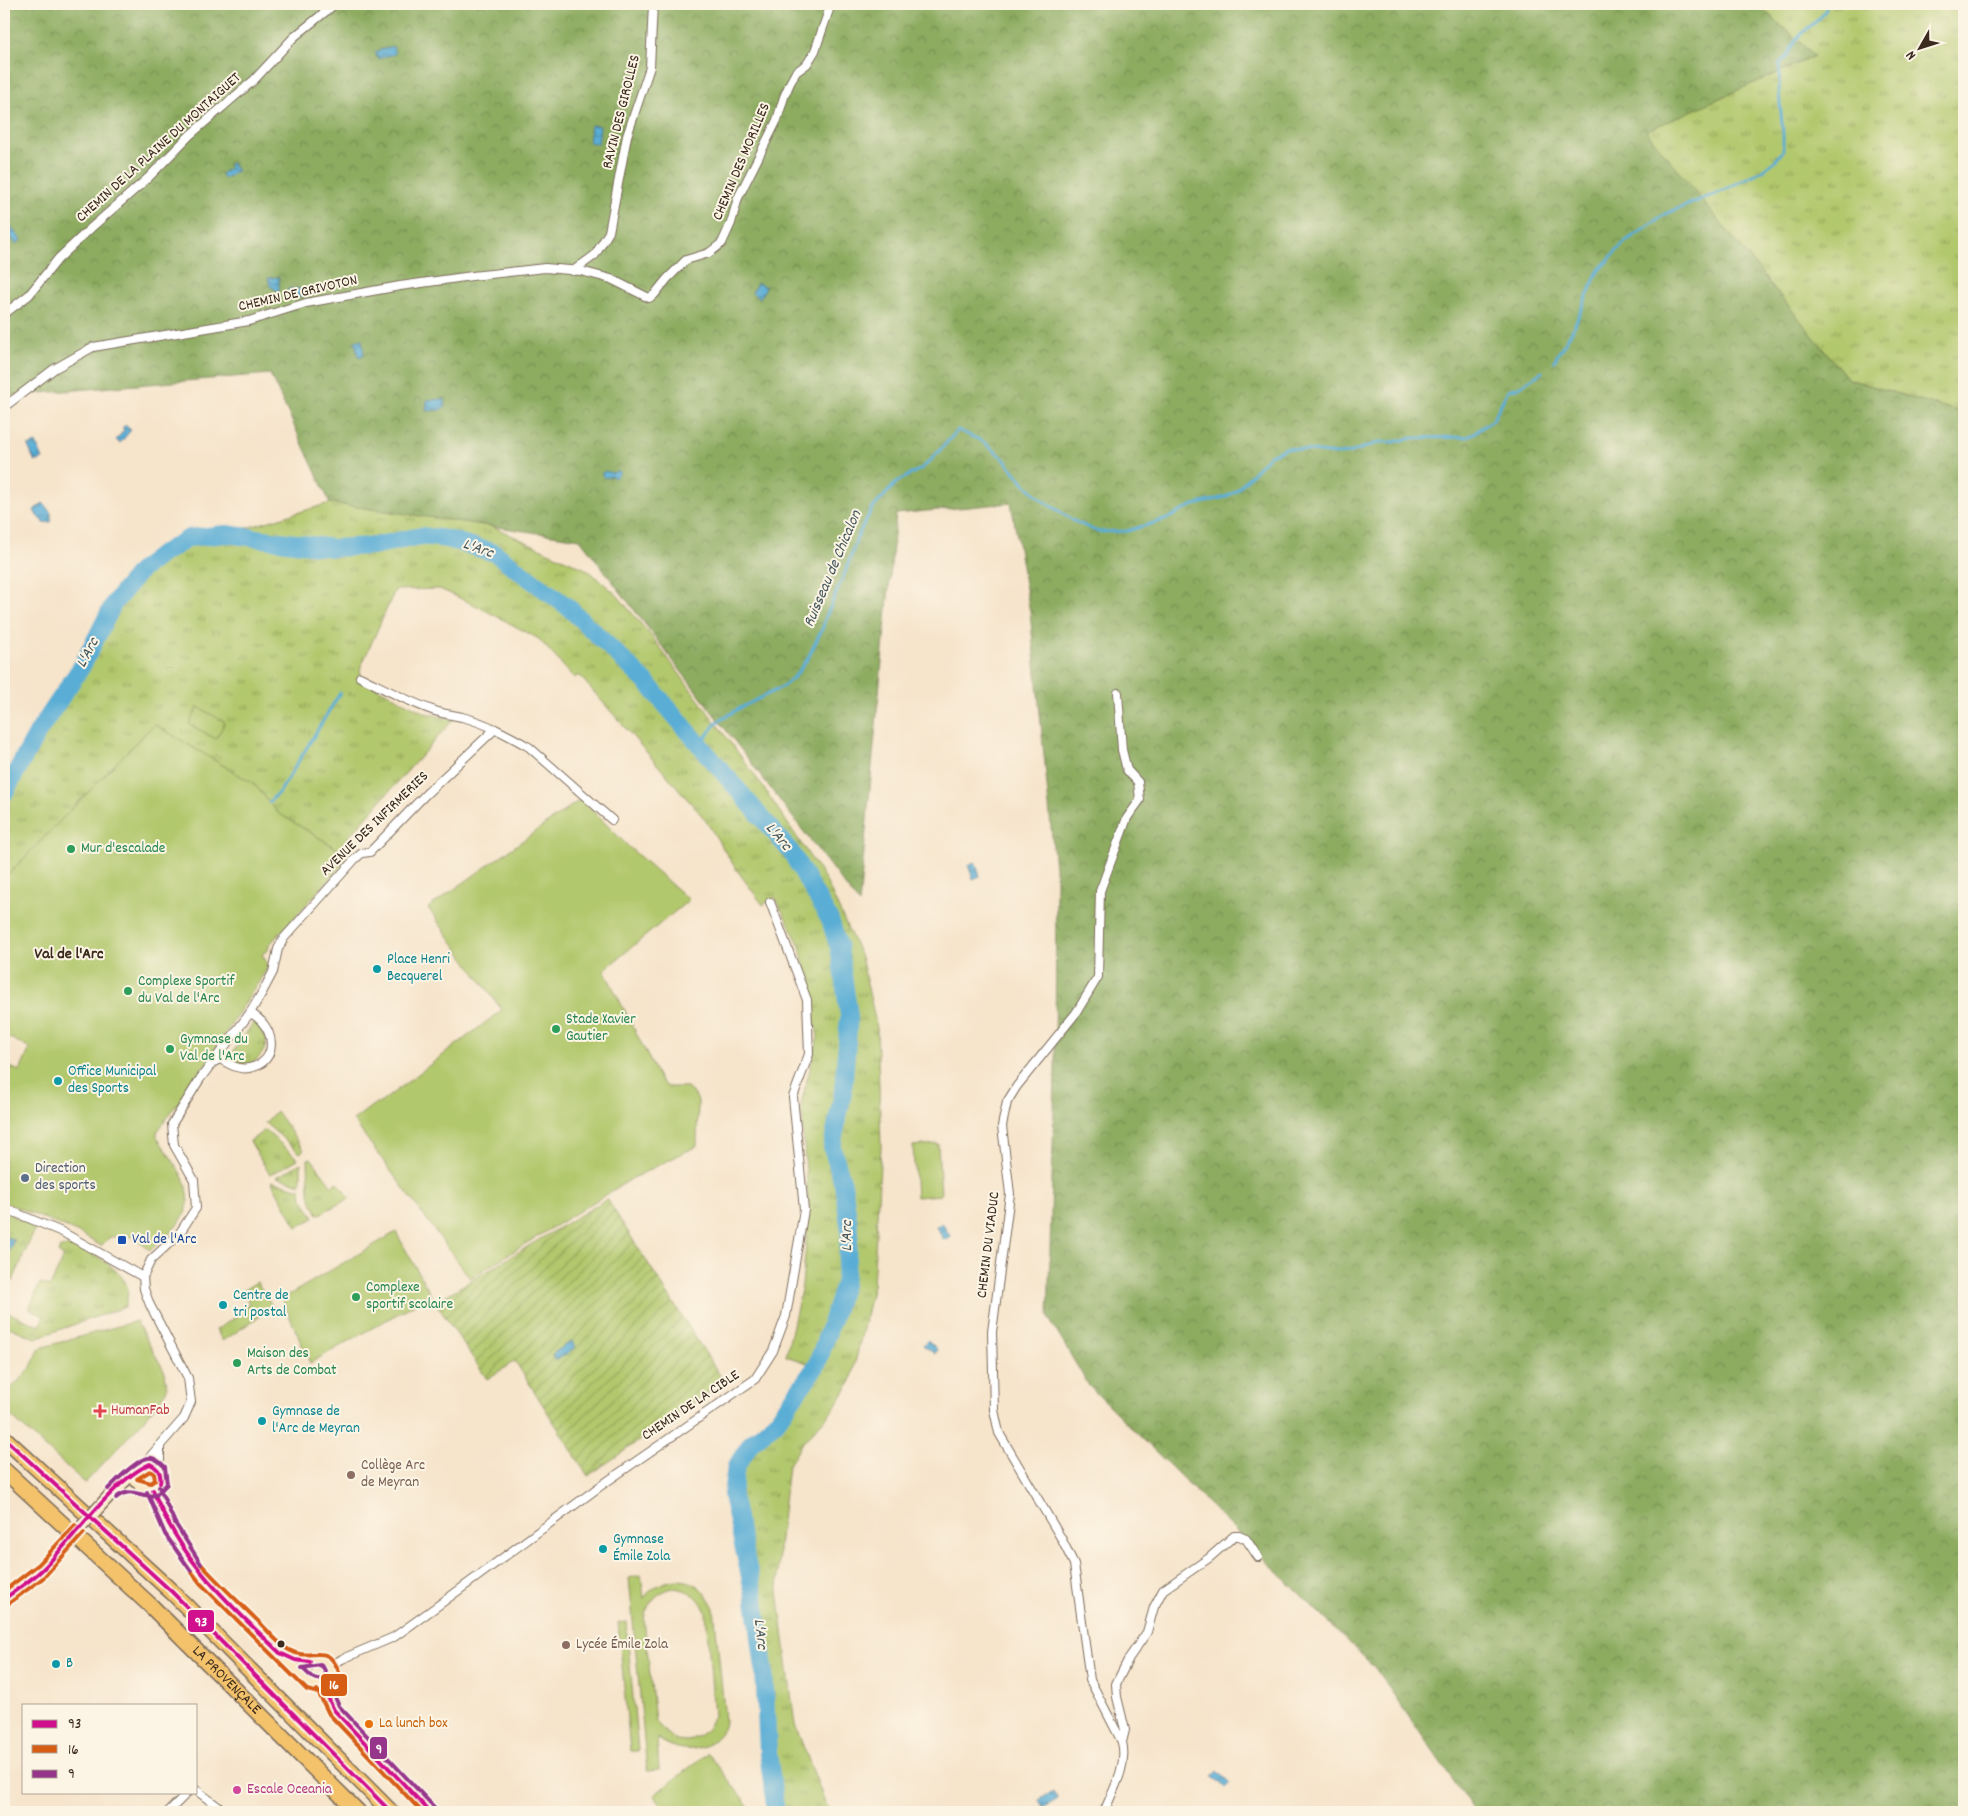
<svg xmlns="http://www.w3.org/2000/svg" width="1968" height="1816" viewBox="0 0 1968 1816" font-family="Dekko,sans-serif">
  <style>
    .grass { fill: url(#grass-tufts); stroke: #767946 }
    .forest { fill: url(#forest-crowns); stroke: #646b3f }
    .garden { fill: url(#garden-furrows); stroke: #767946 }
    .pitch { fill: #b2c86d; stroke: #767946; fill-rule: evenodd }
    .water { fill: url(#water-waves); stroke: #4a6c7a }
    .lines { fill: none; stroke-linecap: round; stroke-linejoin: round }
    .stream { stroke: #5aadd5; stroke-width: 3 }
    .river { stroke: #5aadd5; stroke-width: 18 }
    .minor-casing { stroke: #7c6b5b; stroke-width: 10 }
    .secondary-casing { stroke: #7c6b5b; stroke-width: 14 }
    .motorway-casing { stroke: #7c6b5b; stroke-width: 18 }
    .minor { stroke: #fff; stroke-width: 8 }
    .secondary { stroke: #fae7c3; stroke-width: 11 }
    .motorway { stroke: #f3c26a; stroke-width: 15 }
    .secondary-bridge-casing { stroke: #7c6b5b; stroke-width: 14; stroke-linecap: butt }
    .secondary-bridge { stroke: #fae7c3; stroke-width: 11 }
    .bus-1-casing { stroke: #fcf5e5; stroke-width: 8 }
    .bus-2-casing { stroke: #fcf5e5; stroke-width: 8 }
    .bus-3-casing { stroke: #fcf5e5; stroke-width: 8 }
    .bus-1 { stroke: #d0108c; stroke-width: 4 }
    .bus-2 { stroke: #d65d14; stroke-width: 4 }
    .bus-3 { stroke: #96368b; stroke-width: 4 }
    .leisure-dot { fill: #2e9e5b; stroke: #fcf5e5; stroke-width: 2 }
    .culture-dot { fill: #0f9aa8; stroke: #fcf5e5; stroke-width: 2 }
    .service-dot { fill: #5c6f8a; stroke: #fcf5e5; stroke-width: 2 }
    .transit-dot { fill: #1a4fb4; stroke: #fcf5e5; stroke-width: 2 }
    .health-dot { fill: #e0444e; stroke: #fcf5e5; stroke-width: 2 }
    .education-dot { fill: #8d6e63; stroke: #fcf5e5; stroke-width: 2 }
    .bus-dot { fill: #3b2a1e; stroke: #fcf5e5; stroke-width: 2 }
    .food-dot { fill: #e8710a; stroke: #fcf5e5; stroke-width: 2 }
    .hotel-dot { fill: #d1479c; stroke: #fcf5e5; stroke-width: 2 }
    .labels { text-anchor: middle; dominant-baseline: central; stroke-width: 4; stroke-linejoin: round; paint-order: stroke }
    .street-label { font-size: 15px; fill: #3b2a1e; stroke: #fcf5e5 }
    .leisure-label { font-size: 15px; fill: #27864d; stroke: #fcf5e5; text-anchor: start }
    .culture-label { font-size: 15px; fill: #0d838f; stroke: #fcf5e5; text-anchor: start }
    .service-label { font-size: 15px; fill: #4e5e75; stroke: #fcf5e5; text-anchor: start }
    .transit-label { font-size: 15px; fill: #164399; stroke: #fcf5e5; text-anchor: start }
    .health-label { font-size: 15px; fill: #be3a42; stroke: #fcf5e5; text-anchor: start }
    .education-label { font-size: 15px; fill: #785e54; stroke: #fcf5e5; text-anchor: start }
    .food-label { font-size: 15px; fill: #c56008; stroke: #fcf5e5; text-anchor: start }
    .hotel-label { font-size: 15px; fill: #b23c85; stroke: #fcf5e5; text-anchor: start }
    .water-label { font-size: 16px; font-style: italic; fill: #46585e; stroke: #fcf5e5 }
    .neighbourhood-label { font-size: 16px; font-weight: bold; fill: #3b2a1e; stroke: #fcf5e5 }
    .line-badge { stroke: #fcf5e5; stroke-width: 2 }
    .badge-label { font-size: 14px; text-anchor: middle; font-weight: bold; fill: #fff }
  </style>
  <defs>
    <pattern id="grass-tufts" width="24" height="20" patternUnits="userSpaceOnUse" patternTransform="scale(1.25)"><rect width="24" height="20" fill="#b2c86d"/><path d="M3 7l-1-3M5 7V3M7 7l1-3M15 17l-1-3M17 17v-4M19 17l1-3" fill="none" stroke="#92a359"/></pattern>
    <pattern id="forest-crowns" width="20" height="18" patternUnits="userSpaceOnUse" patternTransform="scale(1.25)"><rect width="20" height="18" fill="#8dac60"/><path d="M2 6a3 3 0 1 1 6 0M12 15a3 3 0 1 1 6 0" fill="none" stroke="#748c4f"/></pattern>
    <pattern id="garden-furrows" width="10" height="10" patternUnits="userSpaceOnUse" patternTransform="scale(1.25)"><rect width="10" height="10" fill="#b2c86d"/><path d="M-1 1l2-2M0 10L10 0M9 11l2-2" fill="none" stroke="#92a359"/></pattern>
    <pattern id="water-waves" width="16" height="10" patternUnits="userSpaceOnUse" patternTransform="scale(1.25)"><rect width="16" height="10" fill="#5aadd5"/><path d="M0 5q4-4 8 0t8 0" fill="none" stroke="#4c8dac"/></pattern>
  </defs>
  <rect width="100%" height="100%" fill="#fcf5e5"/>
  <filter id="ink" filterUnits="userSpaceOnUse"><feTurbulence type="fractalNoise" baseFrequency=".02" numOctaves="2"/><feDisplacementMap in="SourceGraphic" scale="10" xChannelSelector="R" yChannelSelector="G"/><feConvolveMatrix kernelMatrix="1 2 1 2 8 2 1 2 1" color-interpolation-filters="sRGB"/></filter>
  <filter id="wash" filterUnits="userSpaceOnUse"><feTurbulence type="fractalNoise" baseFrequency=".0096" numOctaves="4" result="noise"/><feDisplacementMap in="SourceGraphic" scale="20" xChannelSelector="R" yChannelSelector="G"/><feGaussianBlur stdDeviation="1.12" result="paint"/><feColorMatrix in="noise" values="0 0 0 0 0 0 0 0 0 0 0 0 0 0 0 0 0 1.4 0 .05"/><feComposite in="paint" operator="in"/></filter>
  <g filter="url(#wash)">
    <rect width="100%" height="100%" fill="#f6e4cb"/>
    <g class="grass">
      <polygon points="1757,4 1964,4 1964,413 1848,379 1645,131 1815,56"/>
      <polygon points="330,503 491,526 588,570 617,595 652,637 759,781 825,879 861,957 877,1028 881,1147 873,1285 851,1381 833,1410 804,1441 788,1466 779,1548 778,1592 795,1725 825,1802 832,1812 776,1812 768,1753 764,1668 753,1590 732,1495 736,1467 751,1443 776,1422 816,1366 786,1356 802,1285 809,1213 801,1104 818,1037 800,946 775,897 763,905 736,869 704,818 579,675 574,678 539,639 481,608 440,589 395,590 360,669 361,675 360,679 425,713 454,719 344,842 341,851 278,813 254,784 154,724 4,879 4,793 38,732 82,666 114,603 140,571 162,554 189,538 226,534"/>
      <path d="M255 1020C259 1024 263 1028 265 1033 270 1045 260 1062 247 1064 240 1065 234 1061 228 1059Z"/>
      <polygon points="276,1111 304,1150 300,1153 265,1123"/>
      <polygon points="265,1130 298,1159 270,1175 250,1141"/>
      <polygon points="311,1158 332,1186 337,1182 350,1198 318,1215 309,1195 308,1159"/>
      <polygon points="301,1163 301,1184 277,1177"/>
      <polygon points="271,1181 301,1189 302,1198 314,1218 297,1227"/>
      <polygon points="4,1212 36,1226 13,1281 4,1277"/>
      <path d="M76 1244C91 1252 127 1272 128 1291 128 1296 126 1302 125 1307L35 1338 4 1325V1311L40 1326 44 1316 29 1309 40 1283 50 1287 64 1256 58 1253 60 1248Z"/>
      <polygon points="257,1282 273,1307 223,1341 216,1330 245,1311 243,1307 249,1303 242,1291"/>
    </g>
    <polygon class="forest" points="4,4 1757,4 1815,56 1646,131 1848,379 1964,413 1964,1812 1475,1812 1375,1668 1089,1386 1048,1317 1055,1077 1056,878 1030,612 1011,503 896,514 859,904 580,539 330,503 270,374 4,396"/>
    <polygon class="garden" points="607,1199 724,1382 588,1476 515,1361 487,1379 435,1302"/>
    <g class="pitch">
      <polygon points="198,707 225,722 216,739 189,724"/>
      <path d="M154 724 254 784 278 813 341 851 346 861 269 945 268 950 262 954 267 963V969L205 1065 157 1132V1137C192 1189 208 1205 150 1250L131 1236 110 1237 101 1246 79 1233 4 1202V1065L20 1071 30 1048 4 1035V879Z"/>
      <polygon points="581,799 630,848 689,900 604,970 660,1080 667,1087 686,1087 695,1095 698,1101 697,1146 633,1178 470,1278 353,1120 376,1103 380,1103 502,1010 428,908"/>
      <polygon points="938,1144 941,1195 916,1197 913,1146"/>
      <polygon points="396,1232 431,1295 310,1363 282,1299"/>
      <polygon points="136,1321 165,1372 167,1389 160,1400 141,1423 85,1483 4,1410 4,1396 30,1369 40,1348"/>
      <path d="M641 1575 644 1598C656 1581 682 1573 700 1588 706 1594 710 1600 714 1608L725 1720C725 1728 721 1733 716 1738 699 1755 674 1751 657 1738L659 1770 647 1771 629 1578ZM673 1588C690 1590 700 1596 706 1613L714 1716 707 1729 699 1736 687 1741 676 1740 670 1737 655 1721 644 1619C647 1603 657 1592 673 1588Z"/>
      <polygon points="626,1622 638,1751 630,1751 618,1623"/>
      <polygon points="708,1753 753,1812 668,1812 654,1795"/>
    </g>
    <g class="water">
      <polygon points="393,46 395,54 378,59 375,52"/>
      <polygon points="591,125 600,126 598,144 589,142"/>
      <polygon points="232,163 237,171 224,179 221,174 230,168 228,165"/>
      <polygon points="10,225 21,240 16,244 5,229"/>
      <polygon points="279,277 279,292 270,286 268,278"/>
      <polygon points="757,283 766,287 760,298 752,293"/>
      <polygon points="288,289 303,289 304,296 288,297"/>
      <polygon points="362,339 364,355 361,358 358,356 355,341"/>
      <polygon points="445,399 445,407 440,410 426,411 427,400"/>
      <polygon points="125,425 131,430 120,443 116,440 124,430 122,428"/>
      <polygon points="36,443 43,459 35,462 28,446"/>
      <polygon points="605,471 612,473 618,471 620,473 615,478 612,476 605,478 601,474"/>
      <polygon points="43,503 51,513 51,522 44,523 37,516 34,510"/>
      <polygon points="975,862 980,876 973,879 968,865"/>
      <polygon points="942,1223 950,1236 944,1240 936,1227"/>
      <polygon points="7,1237 14,1240 7,1256 4,1255 4,1245"/>
      <polygon points="928,1340 937,1349 935,1354 923,1345"/>
      <polygon points="572,1341 576,1347 556,1361 552,1354"/>
      <polygon points="1218,1771 1230,1783 1225,1788 1213,1776"/>
      <polygon points="1053,1791 1058,1799 1043,1808 1039,1800"/>
    </g>
    <g class="lines">
      <g class="stream">
        <path d="M1554 361 1572 331 1598 271 1626 241 1665 214 1720 192 1763 170 1775 161 1783 151V133L1779 93 1780 63C1792 54 1789 47 1798 37 1806 27 1826 19 1827 4"/>
        <polyline points="700,745 716,723 738,709 782,687 795,676 808,658 823,627 825,619 846,570 858,535 872,509 897,482 922,468 930,461 958,430 982,441 1002,457 1025,484 1042,500 1074,521 1098,532 1127,531 1167,519 1191,506 1225,497 1235,492 1270,455 1287,448 1336,454 1349,453 1380,442 1393,442 1413,438 1468,437 1493,420 1508,390 1519,387 1542,372"/>
        <polyline points="269,802 281,790 340,693"/>
      </g>
      <polyline class="river" points="4,794 38,732 82,666 114,603 140,571 162,554 189,538 226,534 333,548 373,546 421,536 447,539 495,553 568,607 646,682 791,852 830,920 839,948 849,1016 843,1092 832,1147 843,1184 850,1232 844,1284 817,1365 776,1422 751,1443 736,1467 732,1495 755,1599 764,1668 768,1753 776,1812"/>
    </g>
  </g>
  <g filter="url(#ink)">
    <g class="lines">
      <defs>
        <g id="minor">
          <polyline points="573,271 595,255 609,232 627,136 650,67 653,4"/>
          <polyline points="4,314 29,295 58,259 92,227 148,178 190,135 254,80 294,37 335,4"/>
          <polyline points="4,407 54,369 93,347 249,321 306,303 400,286 472,276 545,268 581,271 611,279 649,298 654,295 667,279 686,260 709,253 722,243 731,223 738,198 777,120 784,97 790,83 796,72 807,64 815,51 831,4"/>
          <path d="M360 677C385 689 409 702 435 711 444 714 453 715 462 717 486 723 508 735 529 747L612 820"/>
          <path d="M212 1063 220 1059C229 1064 238 1070 249 1068 281 1062 275 1025 250 1013"/>
          <polyline points="4,1208 62,1232 143,1277"/>
          <polyline points="142,1466 184,1418 191,1402 188,1378 150,1305 144,1289 143,1277 151,1260 179,1234 196,1208 194,1180 174,1145 172,1124 200,1079 250,1013 263,991 273,972 278,949 284,938 355,859 362,853 370,852 425,795 495,729"/>
          <polyline points="160,1470 160,1446"/>
          <polyline points="331,1666 342,1659 394,1637 436,1607 599,1487 755,1379 773,1351 786,1316 804,1210 793,1097 809,1054 807,1000 770,902"/>
          <polyline points="1122,1742 1125,1730 1117,1697 1116,1684 1129,1658 1147,1632 1154,1607 1163,1590 1209,1558 1234,1536 1239,1536 1246,1539 1258,1557"/>
          <polyline points="196,1790 225,1812"/>
          <polyline points="168,1812 188,1792"/>
          <path d="M1104 1812C1113 1790 1128 1766 1122 1742L1090 1680 1074 1564 1061 1538 999 1433 994 1410 992 1332 1010 1194 1002 1126 1007 1102 1017 1086 1076 1013 1098 977 1100 891 1127 818 1140 800 1138 782 1127 770 1122 750 1118 693"/>
        </g>
        <g id="secondary">
          <path d="M153 1490C175 1559 229 1603 280 1652 289 1661 306 1685 319 1687L326 1685 333 1677 331 1666 321 1659C309 1659 303 1668 306 1679"/>
          <path d="M109 1496C116 1490 138 1467 145 1465 161 1460 166 1482 153 1490L143 1489 136 1481 137 1470"/>
          <polyline points="4,1599 43,1569"/>
          <polyline points="323,1687 334,1710 430,1812"/>
        </g>
        <g id="motorway">
          <polyline points="4,1438 172,1592 391,1812"/>
          <path id="s1" d="M4 1470 151 1606 358 1812"/>
        </g>
      </defs>
      <use href="#minor" class="minor-casing"/>
      <use href="#secondary" class="secondary-casing"/>
      <use href="#motorway" class="motorway-casing"/>
      <use href="#minor" class="minor"/>
      <use href="#secondary" class="secondary"/>
      <use href="#motorway" class="motorway"/>
      <defs>
        <polyline id="secondary-bridge" points="43,1569 109,1496"/>
      </defs>
      <use href="#secondary-bridge" class="secondary-bridge-casing"/>
      <use href="#secondary-bridge" class="secondary-bridge"/>
      <defs>
        <g id="bus-1">
          <polyline points="4,1438 172,1592 391,1812"/>
          <path d="M153 1490C181 1561 226 1601 280 1653L295 1660 310 1662"/>
          <path d="M4 1599C17 1589 32 1580 44 1568 73 1539 113 1480 150 1464 159 1468 162 1474 160 1483"/>
          <polyline points="323,1687 334,1710 430,1812"/>
        </g>
        <g id="bus-2">
          <polygon points="150,1471 154,1474 155,1480 151,1483 137,1479"/>
          <path d="M191 1571 200 1583 307 1690 319 1693 333 1687 339 1672C327 1640 311 1663 289 1650 278 1644 270 1633 261 1624 241 1604 220 1585 201 1564"/>
          <polyline points="4,1591 39,1564 75,1525"/>
          <polyline points="8,1604 43,1578 84,1533"/>
          <polyline points="317,1690 329,1714 422,1812"/>
        </g>
        <g id="bus-3">
          <polyline points="159,1487 175,1523 201,1564"/>
          <path d="M108 1489C116 1481 140 1455 152 1458 157 1459 162 1464 165 1467L167 1484 156 1495C141 1499 131 1485 116 1498"/>
          <polyline points="147,1492 165,1534 191,1571"/>
          <path d="M320 1665 323 1667 326 1673 324 1678C314 1682 310 1675 302 1668Z"/>
          <polyline points="329,1684 339,1706 435,1808"/>
        </g>
      </defs>
      <use href="#bus-1" class="bus-1-casing"/>
      <use href="#bus-2" class="bus-2-casing"/>
      <use href="#bus-3" class="bus-3-casing"/>
      <use href="#bus-1" class="bus-1"/>
      <use href="#bus-2" class="bus-2"/>
      <use href="#bus-3" class="bus-3"/>
    </g>
  </g>
  <g class="leisure-dot">
    <circle cx="71" cy="849" r="5"/>
    <circle cx="128" cy="991" r="5"/>
    <circle cx="556" cy="1029" r="5"/>
    <circle cx="170" cy="1049" r="5"/>
    <circle cx="356" cy="1297" r="5"/>
    <circle cx="237" cy="1363" r="5"/>
  </g>
  <g class="culture-dot">
    <circle cx="377" cy="969" r="5"/>
    <circle cx="58" cy="1081" r="5"/>
    <circle cx="223" cy="1305" r="5"/>
    <circle cx="262" cy="1421" r="5"/>
    <circle cx="603" cy="1549" r="5"/>
    <circle cx="56" cy="1664" r="5"/>
  </g>
  <circle class="service-dot" cx="25" cy="1178" r="5"/>
  <rect class="transit-dot" x="117" y="1235" width="10" height="10" rx="2.5"/>
  <path class="health-dot" d="M97.5 1403.5h5v5h5v5h-5v5h-5v-5h-5v-5h5z"/>
  <g class="education-dot">
    <circle cx="351" cy="1475" r="5"/>
    <circle cx="566" cy="1645" r="5"/>
  </g>
  <circle class="bus-dot" cx="281" cy="1644" r="4.5"/>
  <circle class="food-dot" cx="369" cy="1724" r="5"/>
  <circle class="hotel-dot" cx="237" cy="1790" r="5"/>
  <g class="labels">
    <g class="street-label">
      <text transform="translate(622 112) rotate(-76)">RAVIN DES GIROLLES</text>
      <text transform="translate(159 148) rotate(-42)">CHEMIN DE LA PLAINE DU MONTAIGUET</text>
      <text transform="translate(742 162) rotate(-67)">CHEMIN DES MORILLES</text>
      <text transform="translate(298 294) rotate(-13)">CHEMIN DE GRIVOTON</text>
      <text transform="translate(375 824) rotate(-44)">AVENUE DES INFIRMERIES</text>
      <text transform="translate(989 1245) rotate(-83)">CHEMIN DU VIADUC</text>
      <text transform="translate(691 1406) rotate(-34)">CHEMIN DE LA CIBLE</text>
      <text stroke="none"><textPath href="#s1" startOffset="306">LA PROVENÇALE</textPath></text>
    </g>
    <g class="leisure-label">
      <text x="81" y="849">Mur d'escalade</text>
      <text x="138" y="982">Complexe Sportif<tspan x="138" dy="17">du Val de l'Arc</tspan></text>
      <text x="566" y="1020">Stade Xavier<tspan x="566" dy="17">Gautier</tspan></text>
      <text x="180" y="1040">Gymnase du<tspan x="180" dy="17">Val de l'Arc</tspan></text>
      <text x="366" y="1288">Complexe<tspan x="366" dy="17">sportif scolaire</tspan></text>
      <text x="247" y="1354">Maison des<tspan x="247" dy="17">Arts de Combat</tspan></text>
    </g>
    <g class="culture-label">
      <text x="387" y="960">Place Henri<tspan x="387" dy="17">Becquerel</tspan></text>
      <text x="68" y="1072">Office Municipal<tspan x="68" dy="17">des Sports</tspan></text>
      <text x="233" y="1296">Centre de<tspan x="233" dy="17">tri postal</tspan></text>
      <text x="272" y="1412">Gymnase de<tspan x="272" dy="17">l'Arc de Meyran</tspan></text>
      <text x="613" y="1540">Gymnase<tspan x="613" dy="17">Émile Zola</tspan></text>
      <text x="66" y="1664">B</text>
    </g>
    <g class="service-label">
      <text x="35" y="1169">Direction<tspan x="35" dy="17">des sports</tspan></text>
    </g>
    <g class="transit-label">
      <text x="132" y="1240">Val de l'Arc</text>
    </g>
    <g class="health-label">
      <text x="111" y="1411">HumanFab</text>
    </g>
    <g class="education-label">
      <text x="361" y="1466">Collège Arc<tspan x="361" dy="17">de Meyran</tspan></text>
      <text x="576" y="1645">Lycée Émile Zola</text>
    </g>
    <g class="food-label">
      <text x="379" y="1724">La lunch box</text>
    </g>
    <g class="hotel-label">
      <text x="247" y="1790">Escale Oceania</text>
    </g>
    <g class="water-label">
      <text transform="translate(478 549) rotate(19)">L'Arc</text>
      <text transform="translate(833 569) rotate(-67)">Ruisseau de Chicalon</text>
      <text transform="translate(88 653) rotate(-62)">L'Arc</text>
      <text transform="translate(778 837) rotate(50)">L'Arc</text>
      <text transform="translate(847 1236) rotate(-90)">L'Arc</text>
      <text transform="translate(760 1634) rotate(83)">L'Arc</text>
    </g>
    <g class="neighbourhood-label">
      <text x="69" y="954">Val de l'Arc</text>
    </g>
  </g>
  <g class="line-badge">
    <rect x="187" y="1609" width="28" height="24" rx="5" fill="#d0108c"/>
    <rect x="320" y="1673" width="28" height="24" rx="5" fill="#d65d14"/>
    <rect x="369" y="1736" width="19" height="24" rx="5" fill="#96368b"/>
  </g>
  <g class="badge-label">
    <text x="201" y="1626">93</text>
    <text x="334" y="1689">16</text>
    <text x="379" y="1753">9</text>
  </g>
  <rect width="1968" height="1816" fill="none" stroke="#fcf5e5" stroke-width="20"/>
  <rect x="22" y="1704" width="175" height="90" fill="#fcf5e5" stroke="#afa495"/>
  <rect x="32" y="1720" width="25" height="8" fill="#d0108c" stroke="#afa495"/>
  <text x="68" y="1728" font-size="15" fill="#3b2a1e">93</text>
  <rect x="32" y="1745" width="25" height="8" fill="#d65d14" stroke="#afa495"/>
  <text x="68" y="1754" font-size="15" fill="#3b2a1e">16</text>
  <rect x="32" y="1770" width="25" height="8" fill="#96368b" stroke="#afa495"/>
  <text x="68" y="1778" font-size="15" fill="#3b2a1e">9</text>
  <g transform="translate(1920 48) rotate(231)" stroke="#fcf5e5" stroke-width="4" paint-order="stroke">
  <path d="M0-4L9 19L0 12L-9 19Z" fill="#3b2a1e"/>
  <text y="-8" font-size="14" font-weight="bold" text-anchor="middle" fill="#3b2a1e">N</text>
  </g>
</svg>
